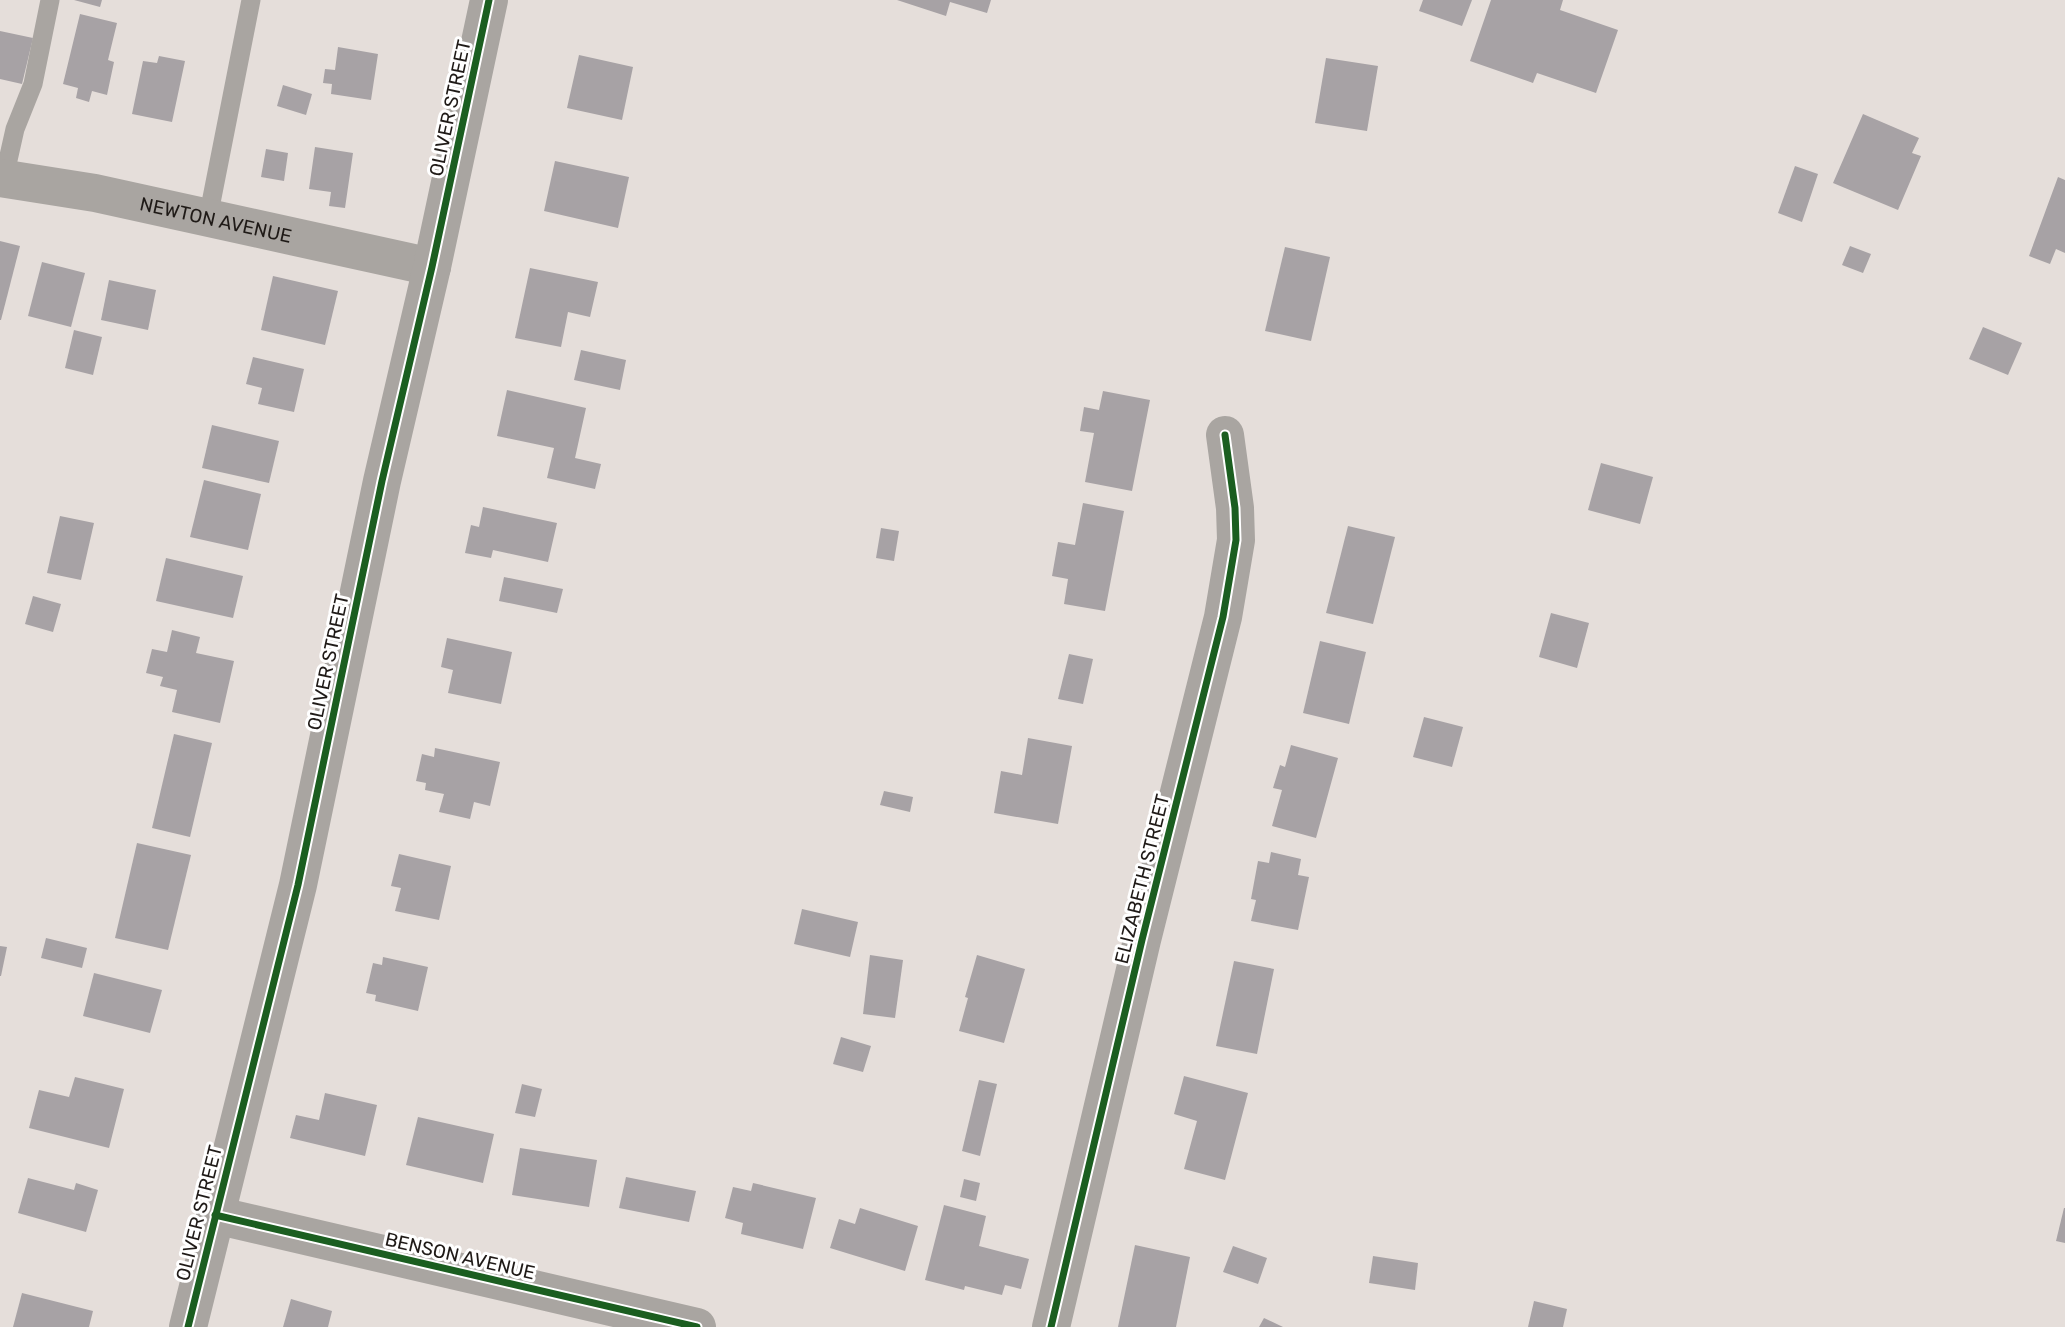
<svg xmlns="http://www.w3.org/2000/svg" width="2065" height="1327" viewBox="0 0 2065 1327" font-family="Rubik,sans-serif">
  <style>
    .building { fill: #a7a2a5 }
    .lines { fill: none; stroke-linecap: round; stroke-linejoin: round }
    .service { stroke: #a9a5a1; stroke-width: 19 }
    .minor { stroke: #a9a5a1; stroke-width: 38 }
    .cycleway-casing { stroke: #fff; stroke-width: 11 }
    .cycleway { stroke: #1b5e20; stroke-width: 7 }
    .labels { text-anchor: middle; dominant-baseline: central; stroke-width: 6; stroke-linejoin: round; paint-order: stroke }
    .street-label { font-size: 19px; fill: #1f1a17; stroke: #fff }
  </style>
  <rect width="100%" height="100%" fill="#e5deda"/>
  <g class="building">
    <polygon points="74,0 102,0 100,7"/>
    <polygon points="897,0 991,0 987,13 950,2 946,16"/>
    <polygon points="1423,0 1472,0 1462,26 1419,11"/>
    <polygon points="1491,0 1563,0 1560,10 1618,30 1596,93 1537,73 1533,83 1470,61"/>
    <polygon points="80,14 117,23 108,60 114,62 107,95 92,91 89,102 76,98 78,88 63,84"/>
    <polygon points="0,31 33,38 22,84 0,79"/>
    <polygon points="338,47 378,54 371,100 331,94 332,84 323,83 325,69 335,70"/>
    <polygon points="579,55 633,67 622,120 567,108"/>
    <polygon points="159,56 185,61 172,122 132,114 143,61 157,63"/>
    <polygon points="1326,58 1378,66 1367,131 1315,123"/>
    <polygon points="283,85 312,94 306,115 277,106"/>
    <polygon points="1863,114 1919,138 1912,153 1921,156 1898,210 1833,183"/>
    <polygon points="315,147 353,153 345,208 329,206 331,192 309,189"/>
    <polygon points="266,149 288,153 284,181 261,177"/>
    <polygon points="555,161 629,177 618,228 544,211"/>
    <polygon points="1795,166 1818,174 1802,222 1778,213"/>
    <polygon points="2058,177 2065,180 2065,253 2056,249 2050,264 2029,256"/>
    <polygon points="0,241 20,246 1,320 0,320"/>
    <polygon points="1850,246 1871,254 1863,273 1842,265"/>
    <polygon points="1285,247 1330,257 1311,341 1265,331"/>
    <polygon points="42,262 85,273 71,327 28,316"/>
    <polygon points="530,268 598,282 590,317 568,312 561,347 515,338"/>
    <polygon points="273,276 338,291 325,345 261,330"/>
    <polygon points="109,280 156,290 148,330 101,320"/>
    <polygon points="1983,327 2022,343 2008,375 1969,359"/>
    <polygon points="74,330 102,337 93,375 65,368"/>
    <polygon points="581,350 626,360 620,390 574,380"/>
    <polygon points="253,357 304,369 294,412 258,404 262,388 246,384"/>
    <polygon points="507,390 586,408 575,458 601,464 595,489 547,478 554,448 497,436"/>
    <polygon points="1103,391 1150,400 1132,491 1085,482 1094,433 1080,431 1084,407 1099,410"/>
    <polygon points="212,425 279,441 269,483 202,468"/>
    <polygon points="1601,463 1653,477 1640,524 1588,510"/>
    <polygon points="204,480 261,494 248,550 190,537"/>
    <polygon points="1083,503 1124,511 1105,611 1064,604 1068,579 1052,576 1058,542 1075,545"/>
    <polygon points="483,507 557,523 548,562 493,550 491,558 465,553 471,525 479,527"/>
    <polygon points="60,516 94,523 81,580 47,573"/>
    <polygon points="1348,526 1395,537 1373,624 1326,613"/>
    <polygon points="881,528 899,531 894,561 876,558"/>
    <polygon points="166,558 243,576 233,618 156,601"/>
    <polygon points="504,577 563,589 557,613 499,601"/>
    <polygon points="33,596 61,604 53,632 25,624"/>
    <polygon points="1551,613 1589,623 1577,668 1539,657"/>
    <polygon points="172,630 200,637 196,653 234,661 220,723 172,712 177,690 160,686 163,677 146,673 152,649 167,652"/>
    <polygon points="447,638 512,652 501,704 448,693 453,670 441,667"/>
    <polygon points="1320,641 1366,652 1349,724 1303,713"/>
    <polygon points="1069,654 1093,659 1083,704 1058,699"/>
    <polygon points="1424,717 1463,727 1452,767 1413,757"/>
    <polygon points="174,734 212,743 190,837 152,828"/>
    <polygon points="1028,738 1072,746 1058,824 994,813 1001,771 1022,775"/>
    <polygon points="1291,745 1338,758 1316,838 1272,826 1282,790 1273,788 1280,765 1285,767"/>
    <polygon points="435,748 500,762 490,806 474,802 470,819 439,812 444,794 425,790 426,783 416,781 422,754 434,757"/>
    <polygon points="884,791 913,797 910,812 880,805"/>
    <polygon points="137,843 191,855 168,950 115,938"/>
    <polygon points="1271,852 1301,859 1298,875 1309,877 1298,930 1251,921 1256,900 1251,899 1258,861 1269,863"/>
    <polygon points="399,854 451,866 439,920 395,911 401,888 391,886"/>
    <polygon points="802,909 858,922 850,957 794,944"/>
    <polygon points="46,938 87,948 82,968 41,958"/>
    <polygon points="0,946 7,947 1,976 0,976"/>
    <polygon points="870,955 903,960 895,1018 863,1014"/>
    <polygon points="977,955 1025,969 1004,1043 959,1031 968,998 965,997"/>
    <polygon points="383,957 428,967 418,1011 375,1001 376,995 366,993 373,963 382,965"/>
    <polygon points="1234,961 1274,969 1257,1054 1216,1046"/>
    <polygon points="94,973 162,990 150,1033 83,1016"/>
    <polygon points="841,1037 871,1046 863,1072 833,1064"/>
    <polygon points="1184,1076 1248,1093 1225,1180 1184,1169 1197,1121 1174,1114"/>
    <polygon points="75,1077 124,1089 109,1148 29,1128 39,1090 69,1097"/>
    <polygon points="979,1080 997,1084 980,1156 962,1151"/>
    <polygon points="522,1084 542,1089 535,1117 515,1113"/>
    <polygon points="325,1093 377,1105 365,1156 290,1138 296,1115 319,1120"/>
    <polygon points="418,1117 494,1134 483,1183 406,1165"/>
    <polygon points="520,1148 597,1160 589,1207 512,1195"/>
    <polygon points="626,1177 696,1191 689,1222 619,1208"/>
    <polygon points="28,1178 74,1190 76,1183 98,1190 86,1232 18,1213"/>
    <polygon points="964,1179 980,1183 976,1201 960,1197"/>
    <polygon points="753,1183 816,1198 803,1249 741,1234 743,1223 725,1218 733,1187 751,1191"/>
    <polygon points="944,1205 986,1216 979,1246 1029,1259 1021,1289 1005,1285 1002,1295 965,1286 964,1290 925,1280"/>
    <polygon points="860,1208 918,1226 905,1271 830,1248 839,1219 855,1224"/>
    <polygon points="2064,1208 2065,1208 2065,1243 2056,1241"/>
    <polygon points="1135,1245 1190,1257 1176,1327 1118,1327"/>
    <polygon points="1233,1246 1267,1258 1258,1284 1223,1272"/>
    <polygon points="1373,1256 1418,1263 1415,1290 1369,1283"/>
    <polygon points="22,1293 93,1311 89,1327 13,1327"/>
    <polygon points="291,1299 332,1311 328,1327 283,1327"/>
    <polygon points="1534,1301 1567,1309 1563,1327 1528,1327"/>
    <polygon points="1264,1318 1283,1327 1259,1327"/>
  </g>
  <g class="lines">
    <g class="service">
      <polyline points="4,178 15,129 33,84 50,0"/>
      <polyline points="208,218 251,0"/>
    </g>
    <g class="minor">
      <path id="s1" d="M0 178 95 193 432 267"/>
      <polyline points="215,1215 697,1327"/>
      <polyline points="188,1327 298,885 382,481 432,267 489,0"/>
      <polyline points="1051,1327 1142,940 1223,617 1236,540 1235,508 1225,435"/>
    </g>
    <defs>
      <g id="cycleway">
        <polyline points="215,1215 697,1327"/>
        <polyline points="188,1327 298,885 382,481 432,267 489,0"/>
        <polyline points="1051,1327 1142,940 1223,617 1236,540 1235,508 1225,435"/>
      </g>
    </defs>
    <use href="#cycleway" class="cycleway-casing"/>
    <use href="#cycleway" class="cycleway"/>
  </g>
  <g class="labels">
    <g class="street-label">
      <text transform="translate(450 108) rotate(-78)">OLIVER STREET</text>
      <text stroke="none"><textPath href="#s1" startOffset="220">NEWTON AVENUE</textPath></text>
      <text transform="translate(328 662) rotate(-78)">OLIVER STREET</text>
      <text transform="translate(1142 879) rotate(-76)">ELIZABETH STREET</text>
      <text transform="translate(199 1213) rotate(-76)">OLIVER STREET</text>
      <text transform="translate(460 1256) rotate(13)">BENSON AVENUE</text>
    </g>
  </g>
</svg>
